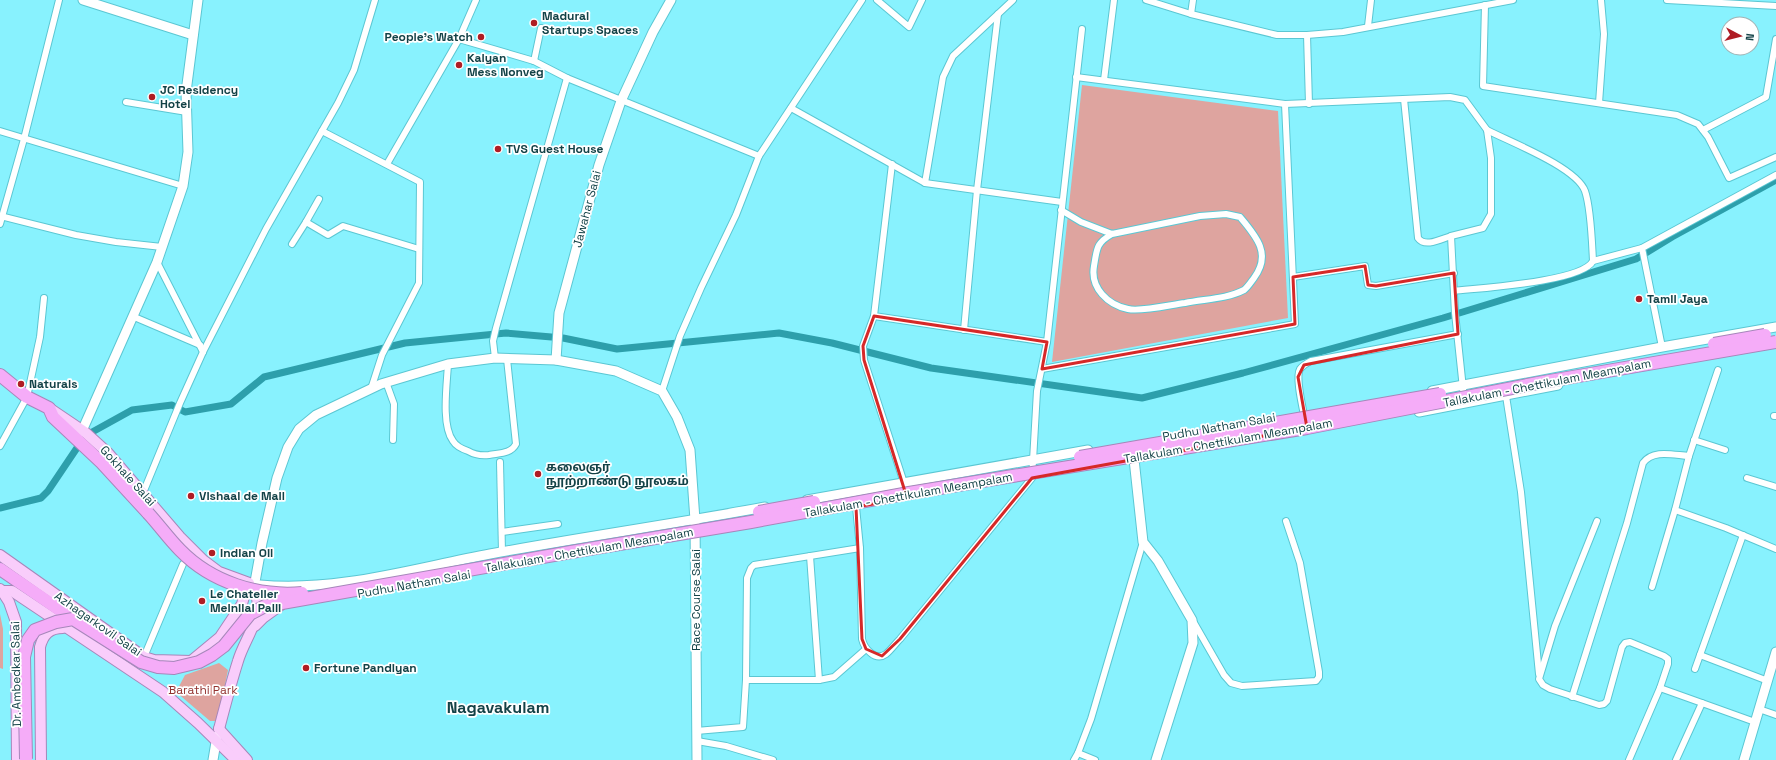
<svg xmlns="http://www.w3.org/2000/svg" width="1776" height="760" viewBox="0 0 1776 760" font-family="'Space Grotesk','Noto Sans Tamil',sans-serif">
  <style>
    .green { fill: #dea49f }
    .lines { fill: none; stroke-linecap: round; stroke-linejoin: round }
    .canal { stroke: #2d9fab; stroke-width: 7 }
    .street-casing { stroke: #5bc7d3; stroke-width: 8 }
    .secondary-casing { stroke: #5bc7d3; stroke-width: 11 }
    .primary-casing { stroke: #a687ba; stroke-width: 12 }
    .highway-casing { stroke: #a687ba; stroke-width: 14 }
    .street { stroke: #fff; stroke-width: 6 }
    .secondary { stroke: #fff; stroke-width: 9 }
    .primary { stroke: #f9cdfb; stroke-width: 10 }
    .highway { stroke: #f5acf8; stroke-width: 12 }
    .highway-bridge-casing { stroke: #a687ba; stroke-width: 14; stroke-linecap: butt }
    .highway-bridge { stroke: #f5acf8; stroke-width: 12 }
    .marked { fill: none; stroke: #d62828; stroke-width: 3; stroke-linejoin: round }
    .poi-dot { fill: #af1c24; stroke: #fff; stroke-width: 1.5 }
    .labels { text-anchor: middle; dominant-baseline: central; stroke-width: 3.5; stroke-linejoin: round; paint-order: stroke }
    .poi-label { font-size: 12px; font-weight: bold; fill: #134247; stroke: #fff; text-anchor: start }
    .street-label { font-size: 12px; fill: #134247; stroke: #fff }
    .park-label { font-size: 12px; fill: #923330; stroke: #fff }
    .district-label { font-size: 16px; font-weight: bold; fill: #134247; stroke: #fff }
  </style>
  <rect width="100%" height="100%" fill="#88f2fe"/>
  <g class="green">
    <polygon points="1082,85 1278,111 1288,318 1052,362"/>
    <polygon points="0,614 3,629 3,669 0,668"/>
    <polygon points="219,663 228,670 219,715 215,721 210,721 176,692 185,675"/>
  </g>
  <g class="lines">
    <polyline class="canal" points="0,508 41,498 48,491 85,436 132,410 172,405 185,412 231,404 264,377 405,343 506,333 563,338 617,349 779,333 832,343 931,368 1142,398 1243,373 1443,318 1636,259 1672,237 1776,180"/>
    <defs>
      <g id="street">
        <polyline points="877,0 909,27 922,0"/>
        <polyline points="1146,0 1191,14 1277,35 1307,35 1343,32 1513,0"/>
        <polyline points="1667,0 1776,6"/>
        <polyline points="1485,5 1483,86 1677,115 1698,124 1708,137 1729,178 1776,157"/>
        <polyline points="1191,14 1193,0"/>
        <polyline points="1368,26 1371,0"/>
        <polyline points="1307,35 1309,104"/>
        <polyline points="459,39 534,61 567,78 759,156"/>
        <polyline points="534,61 541,28"/>
        <polyline points="1076,77 1285,104 1450,97 1465,100 1487,130 1491,158 1491,214 1483,228 1451,236 1455,313 1464,398"/>
        <polyline points="1104,80 1114,0"/>
        <path d="M1404 99 1418 238C1425 248 1441 239 1451 236"/>
        <polyline points="126,102 187,112"/>
        <polyline points="1599,103 1604,34 1601,0"/>
        <polyline points="791,108 925,183 1062,202"/>
        <polyline points="1703,130 1766,97 1776,39"/>
        <polyline points="0,131 183,186"/>
        <polyline points="322,131 420,182 419,283 382,355 371,389"/>
        <polyline points="387,164 459,39 476,0"/>
        <polyline points="892,164 874,316 1047,342"/>
        <polyline points="925,183 943,77 953,56 1013,0"/>
        <path d="M1061 210 1081 222 1112 234 1200 216 1226 214 1240 217C1256 236 1272 254 1254 278 1251 282 1248 287 1244 290 1227 299 1204 299 1185 303 1170 305 1141 312 1128 309 1108 305 1090 288 1094 266 1097 249 1096 243 1112 234"/>
        <polyline points="0,216 76,235 116,242 162,247"/>
        <polyline points="306,222 319,199"/>
        <polyline points="0,224 24,139 59,0"/>
        <polyline points="292,244 306,222 328,235 343,226 419,249"/>
        <polyline points="1593,261 1642,248"/>
        <polyline points="157,262 203,352"/>
        <polyline points="1293,277 1365,266 1368,285 1376,286 1454,273"/>
        <path d="M1454 291C1479 288 1582 282 1593 261 1592 243 1591 208 1585 191 1576 167 1510 142 1487 130"/>
        <polyline points="132,316 200,345"/>
        <polyline points="874,316 863,346 864,360 905,486"/>
        <polyline points="964,330 977,190 998,14"/>
        <polyline points="1662,347 1642,248 1776,175"/>
        <polyline points="495,358 493,341 496,328 567,78"/>
        <path d="M448 364C447 384 441 425 453 441 456 446 462 449 468 451 475 455 481 456 489 455 499 453 511 454 516 444L507 359"/>
        <polyline points="1042,369 1295,324 1285,104"/>
        <polyline points="1718,370 1689,456 1675,510 1726,528 1776,549"/>
        <polyline points="386,382 394,404 393,440"/>
        <polyline points="662,391 680,336 701,288 736,215 759,156 862,0"/>
        <polyline points="1506,396 1521,492 1539,674"/>
        <polyline points="1774,416 1776,416"/>
        <path d="M1305 420C1303 409 1295 377 1300 369 1303 365 1307 363 1311 361L1458 334"/>
        <polyline points="1694,440 1725,450"/>
        <polyline points="0,446 27,397 40,337 44,298"/>
        <polyline points="500,462 502,552"/>
        <polyline points="1747,478 1776,487"/>
        <polyline points="143,493 180,403 203,352 266,229 338,103 354,70 375,0"/>
        <path d="M856 507 860 548 862 639C864 648 875 662 886 654 891 650 895 644 900 639L1032 478 1037 391 1047 342 1082 29"/>
        <polyline points="1597,521 1555,626 1539,679 1543,685 1550,689 1599,705 1604,704 1607,701 1622,647 1625,643 1630,642 1664,656 1668,659 1668,664 1660,688"/>
        <polyline points="502,532 558,524"/>
        <polyline points="860,548 754,565 751,568 747,578 746,680 819,680 834,677 866,649"/>
        <polyline points="810,556 819,680"/>
        <polyline points="1652,587 1675,510"/>
        <polyline points="1193,621 1224,675 1231,683 1242,686 1316,681 1319,677 1319,672 1300,563 1286,521"/>
        <polyline points="1700,655 1768,681"/>
        <polyline points="144,657 183,564"/>
        <polyline points="1695,669 1743,535"/>
        <path d="M1572 697 1627 523 1643 463C1653 449 1673 455 1689 456"/>
        <polyline points="1759,709 1776,715"/>
        <polyline points="696,731 743,727 746,680"/>
        <polyline points="697,741 726,746 773,760"/>
        <polyline points="1074,760 1078,753"/>
        <polyline points="1095,760 1078,753 1091,719 1143,542"/>
        <polyline points="1629,760 1660,688 1702,703"/>
        <polyline points="1676,760 1702,703 1755,722"/>
      </g>
      <g id="secondary">
        <polyline points="83,0 193,35"/>
        <polyline points="556,360 559,313 599,165 621,101 653,32 671,0"/>
        <polyline points="1432,391 1662,347 1776,327"/>
        <polyline points="1419,412 1558,385"/>
        <polyline points="82,431 157,262 183,186 188,152 186,92 198,0"/>
        <polyline points="1133,450 1143,542 1158,561 1192,620 1193,643 1156,760"/>
        <polyline points="807,500 1088,450"/>
        <polyline points="255,582 262,543 277,478 288,447 299,429 316,415 381,384 448,364 495,358 556,360 616,371 662,391 677,417 690,450 695,520 697,760"/>
        <path d="M260 585C338 592 414 568 490 554 582 537 674 524 765 507"/>
        <polyline points="213,760 217,736"/>
        <polyline points="1744,760 1776,652"/>
      </g>
      <g id="primary">
        <polyline points="49,408 86,433 108,453 180,537 203,560 219,572 249,583"/>
        <polyline points="0,555 144,657 154,660 191,661 220,637 242,604 245,593"/>
        <polyline points="0,589 2,591 12,591 163,692 198,723 236,760"/>
        <polyline points="2,591 9,602 16,622 17,760"/>
        <polyline points="255,626 263,618 281,605"/>
        <path d="M219 729C225 706 231 683 238 661 244 640 261 621 257 598"/>
        <polyline points="219,729 247,760"/>
        <path d="M41 760 40 647C43 635 49 628 63 628"/>
      </g>
      <g id="highway">
        <polyline points="0,375 27,397 49,408 53,417 102,463 148,513"/>
        <polyline points="0,569 73,619"/>
      </g>
    </defs>
    <use href="#street" class="street-casing"/>
    <use href="#secondary" class="secondary-casing"/>
    <use href="#primary" class="primary-casing"/>
    <use href="#highway" class="highway-casing"/>
    <use href="#street" class="street"/>
    <use href="#secondary" class="secondary"/>
    <use href="#primary" class="primary"/>
    <use href="#highway" class="highway"/>
    <defs>
      <g id="highway-bridge">
        <polyline points="1714,344 1765,335"/>
        <polyline points="1080,457 1440,394"/>
        <polyline points="759,512 814,502"/>
        <path d="M148 513C159 525 169 539 180 550 211 582 258 597 302 593"/>
        <polyline points="26,759 24,657 28,640 35,630 56,622 73,619 141,662 158,667 174,668 199,662 212,655 224,646 250,614 265,606 571,552 751,522 909,493 1307,428 1538,383 1776,342"/>
      </g>
    </defs>
    <use href="#highway-bridge" class="highway-bridge-casing"/>
    <use href="#highway-bridge" class="highway-bridge"/>
  </g>
  <path class="marked" d="M1365 266 1368 285 1376 286 1454 273 1458 334 1304 365 1298 377 1307 428 1032 478 900 639 882 656 866 649 862 639 856 507 907 498 864 360 863 346 874 316 1047 342 1042 369 1295 324 1293 277Z"/>
  <g class="poi-dot">
    <circle cx="534" cy="23" r="4"/>
    <circle cx="481" cy="37" r="4"/>
    <circle cx="459" cy="65" r="4"/>
    <circle cx="152" cy="97" r="4"/>
    <circle cx="498" cy="149" r="4"/>
    <circle cx="1639" cy="299" r="4"/>
    <circle cx="21" cy="384" r="4"/>
    <circle cx="538" cy="474" r="4"/>
    <circle cx="191" cy="496" r="4"/>
    <circle cx="212" cy="553" r="4"/>
    <circle cx="202" cy="601" r="4"/>
    <circle cx="306" cy="668" r="4"/>
  </g>
  <g class="labels">
    <g class="poi-label">
      <text x="542" y="16">Madurai<tspan x="542" dy="14">Startups Spaces</tspan></text>
      <text x="473" y="37" text-anchor="end">People's Watch</text>
      <text x="467" y="58">Kalyan<tspan x="467" dy="14">Mess Nonveg</tspan></text>
      <text x="160" y="90">JC Residency<tspan x="160" dy="14">Hotel</tspan></text>
      <text x="506" y="149">TVS Guest House</text>
      <text x="1647" y="299">Tamil Jaya</text>
      <text x="29" y="384">Naturals</text>
      <text x="546" y="467">கலைஞர்<tspan x="546" dy="14">நூற்றாண்டு நூலகம்</tspan></text>
      <text x="199" y="496">Vishaal de Mall</text>
      <text x="220" y="553">Indian Oil</text>
      <text x="210" y="594">Le Chatelier<tspan x="210" dy="14">Melnilai Palli</tspan></text>
      <text x="314" y="668">Fortune Pandiyan</text>
    </g>
    <g class="street-label">
      <text transform="translate(587 209) rotate(-75)">Jawahar Salai</text>
      <text transform="translate(1547 383) rotate(-11)">Tallakulam - Chettikulam Meampalam</text>
      <text transform="translate(1219 427) rotate(-10)">Pudhu Natham Salai</text>
      <text transform="translate(1228 441) rotate(-10)">Tallakulam - Chettikulam Meampalam</text>
      <text transform="translate(128 476) rotate(48)">Gokhale Salai</text>
      <text transform="translate(908 495) rotate(-10)">Tallakulam - Chettikulam Meampalam</text>
      <text transform="translate(589 550) rotate(-10)">Tallakulam - Chettikulam Meampalam</text>
      <text transform="translate(414 584) rotate(-10)">Pudhu Natham Salai</text>
      <text transform="translate(696 600) rotate(-90)">Race Course Salai</text>
      <text transform="translate(98 624) rotate(35)">Azhagarkovil Salai</text>
      <text transform="translate(16 674) rotate(-91)">Dr. Ambedkar Salai</text>
    </g>
    <g class="park-label">
      <text x="203" y="690">Barathi Park</text>
    </g>
    <g class="district-label">
      <text x="498" y="707">Nagavakulam</text>
    </g>
  </g>
  <g transform="translate(1740 36) rotate(97)"><circle r="19" fill="#ffffff" stroke="#a1b3b5"/>
  <path d="M0-3L7 15L0 10L-7 15Z" fill="#af1c24"/>
  <text y="-6" font-size="11" font-weight="bold" text-anchor="middle" fill="#134247">N</text>
  </g>
</svg>
